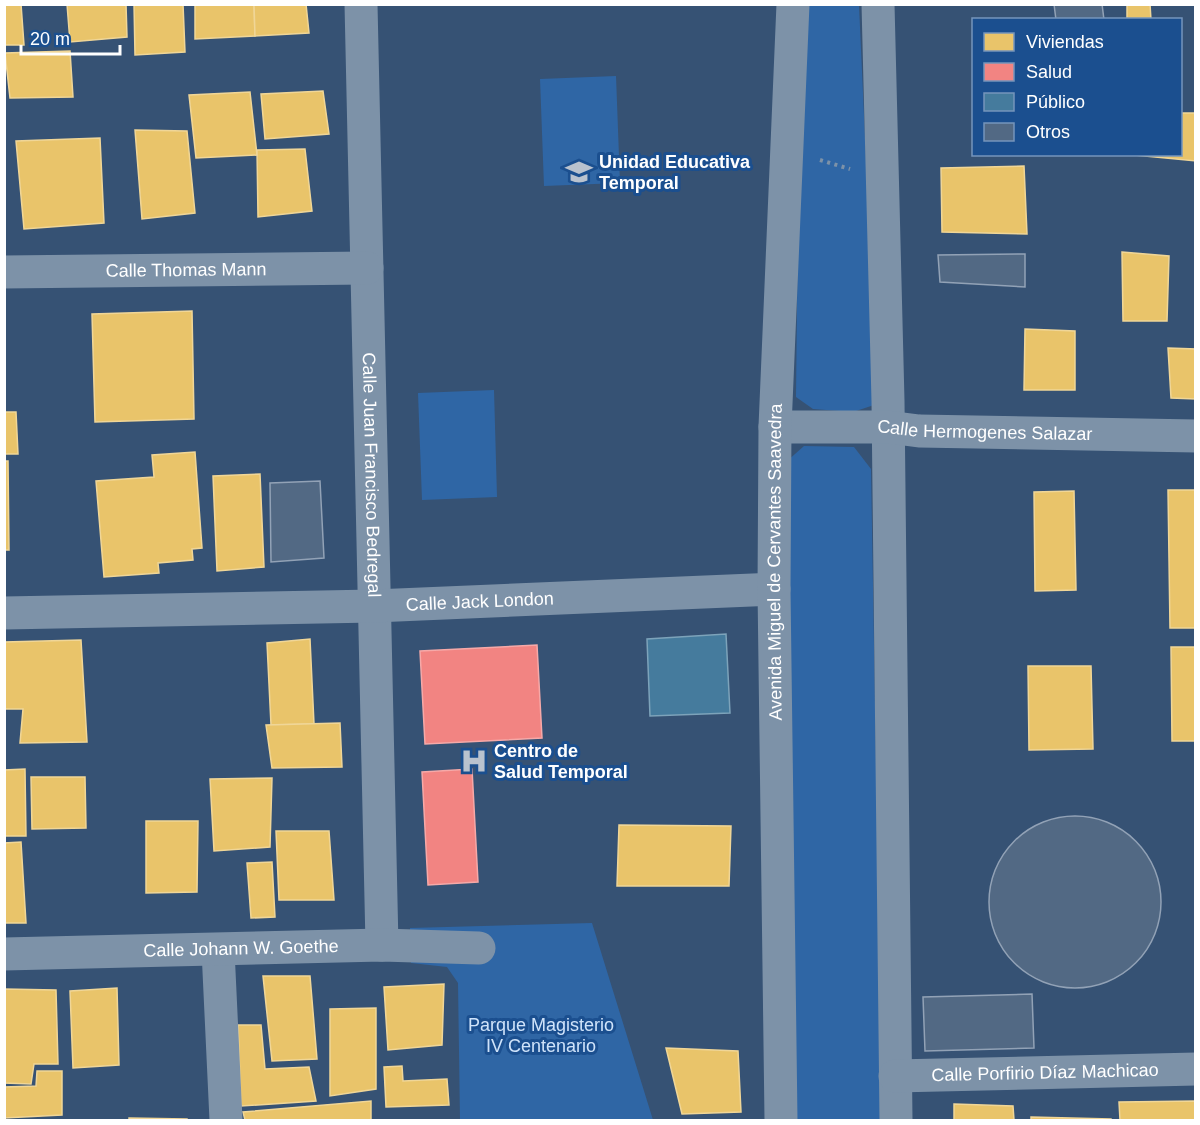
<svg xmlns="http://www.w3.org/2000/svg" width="1200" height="1125" viewBox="0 0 1200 1125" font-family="Helvetica,sans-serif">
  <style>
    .green { fill: #2f66a5 }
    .homes { fill: #e9c46a; stroke: #f0d697; stroke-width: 1.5 }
    .health { fill: #f28482; stroke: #f6a9a8; stroke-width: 1.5 }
    .public { fill: #457b9d; stroke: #7da3ba; stroke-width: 1.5 }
    .building { fill: #526984; stroke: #92a2b6; stroke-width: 1.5 }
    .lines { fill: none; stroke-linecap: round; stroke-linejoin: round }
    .path { stroke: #7d92a8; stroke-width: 4; stroke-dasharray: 3 4.5; stroke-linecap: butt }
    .street { stroke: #7d92a8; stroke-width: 33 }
    .labels { text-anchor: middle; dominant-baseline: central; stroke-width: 6; stroke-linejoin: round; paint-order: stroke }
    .poi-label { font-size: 18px; font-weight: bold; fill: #fff; stroke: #1b4f8f; text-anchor: start }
    .street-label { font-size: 18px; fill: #fff; stroke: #1b4f8f }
    .park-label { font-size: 18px; fill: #cfe3fa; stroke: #1b4f8f }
  </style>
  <rect width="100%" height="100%" fill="#365274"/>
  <g class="green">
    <polygon points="805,5 859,5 877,404 853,412 813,409 796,397 800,38"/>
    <polygon points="616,76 620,183 544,186 540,79"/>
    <polygon points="494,390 497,497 422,500 418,393"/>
    <polygon points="804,446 854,447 871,469 882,1120 796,1120 786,462"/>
    <polygon points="592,923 653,1120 460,1120 458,983 447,967 411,963 410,928"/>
  </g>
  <g class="homes">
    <polygon points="4,4 21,4 24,45 4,45"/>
    <polygon points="67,4 126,4 127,37 70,42"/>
    <polygon points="134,4 183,4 185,52 135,55"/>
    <polygon points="195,4 254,4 255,36 195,39"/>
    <polygon points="254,4 306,4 309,33 255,36"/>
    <polygon points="1127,4 1150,4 1151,20 1127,20"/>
    <polygon points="70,51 73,97 10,98 5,53"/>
    <polygon points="323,91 329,134 265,139 261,94"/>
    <polygon points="250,92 257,155 196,158 189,95"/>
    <polygon points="1180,113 1196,113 1196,161 1124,154 1180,154"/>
    <polygon points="135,130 187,131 195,213 142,219"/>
    <polygon points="100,138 104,223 24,229 16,141"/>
    <polygon points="305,149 312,211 258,217 257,150"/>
    <polygon points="1024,166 1027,234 942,232 941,168"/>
    <polygon points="1122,252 1169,256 1167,321 1123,321"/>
    <polygon points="192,311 194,419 95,422 92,314"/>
    <polygon points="1025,329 1075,331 1075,390 1024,390"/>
    <polygon points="1168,348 1196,349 1196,399 1171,398"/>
    <polygon points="4,412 16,412 18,454 4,454"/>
    <polygon points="195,452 202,548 192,549 193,560 158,563 159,573 104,577 96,481 154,477 152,455"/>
    <polygon points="4,461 8,461 9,550 4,550"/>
    <polygon points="260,474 264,567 217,571 213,476"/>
    <polygon points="1168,490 1196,490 1196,628 1170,628"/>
    <polygon points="1074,491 1076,590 1035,591 1034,492"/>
    <polygon points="310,639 314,724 271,725 267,643"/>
    <polygon points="81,640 87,742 20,743 23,709 4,709 4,642"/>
    <polygon points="1171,647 1196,647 1196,741 1172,741"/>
    <polygon points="1028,666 1091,666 1093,749 1029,750"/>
    <polygon points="340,723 342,767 272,768 266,725"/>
    <polygon points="25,769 26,836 4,836 4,770"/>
    <polygon points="31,777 85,777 86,828 32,829"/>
    <polygon points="272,778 270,847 214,851 210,779"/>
    <polygon points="146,821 198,821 197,892 146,893"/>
    <polygon points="619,825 731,826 729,886 617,886"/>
    <polygon points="276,831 329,831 334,900 279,900"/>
    <polygon points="21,842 26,923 4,923 4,843"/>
    <polygon points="272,862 275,917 251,918 247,863"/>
    <polygon points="263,976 310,976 317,1059 272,1061"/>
    <polygon points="444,984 442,1045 388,1050 384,987"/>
    <polygon points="117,988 119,1065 73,1068 70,991"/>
    <polygon points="4,989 56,990 58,1064 34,1064 31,1084 4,1083"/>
    <polygon points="376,1008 376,1089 330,1096 330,1009"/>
    <polygon points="238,1025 261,1025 265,1069 309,1067 316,1101 241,1106"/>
    <polygon points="666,1048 738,1051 741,1112 682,1114"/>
    <polygon points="402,1066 403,1081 447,1079 449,1105 386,1107 384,1067"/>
    <polygon points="37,1071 62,1071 62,1115 4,1118 4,1087 36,1086"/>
    <polygon points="371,1101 371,1120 245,1120 243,1112"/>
    <polygon points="1196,1101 1196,1120 1120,1120 1119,1102"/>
    <polygon points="954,1104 1013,1106 1014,1120 954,1120"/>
    <polygon points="1031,1117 1111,1119 1111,1120 1031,1120"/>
    <polygon points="129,1118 187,1119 187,1120 129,1120"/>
  </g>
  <g class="health">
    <polygon points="537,645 542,738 425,744 420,651"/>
    <polygon points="472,769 478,882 428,885 422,772"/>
  </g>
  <polygon class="public" points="726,634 730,713 650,716 647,639"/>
  <g class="building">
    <polygon points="1054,4 1102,4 1104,20 1056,20"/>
    <polygon points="1025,254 1025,287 940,282 938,255"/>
    <polygon points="320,481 324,558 271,562 270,483"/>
    <circle cx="1075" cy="902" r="86"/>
    <polygon points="1032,994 1034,1048 925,1051 923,997"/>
  </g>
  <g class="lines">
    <polyline class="path" points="820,160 850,169"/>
    <g class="street">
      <path id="s1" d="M361 4 382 945"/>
      <polyline points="878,4 888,401 896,1120"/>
      <path id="s2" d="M4 272 367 268"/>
      <path id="s3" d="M775 427H888L919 431 1196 436"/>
      <path id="s4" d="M4 613 374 606 774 589"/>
      <polyline points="218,950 226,1120"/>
      <path id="s5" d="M4 954 382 945 479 948"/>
      <path id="s6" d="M895 1076 1196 1069"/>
      <path id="s7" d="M781 1120 774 589 775 427 793 4"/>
    </g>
  </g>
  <defs>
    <symbol id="school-bare" viewBox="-9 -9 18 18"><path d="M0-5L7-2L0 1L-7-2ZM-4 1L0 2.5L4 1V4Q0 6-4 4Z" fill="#b9c2ce" stroke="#1b4f8f" stroke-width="2.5" paint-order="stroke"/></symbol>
    <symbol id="hospital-bare" viewBox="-9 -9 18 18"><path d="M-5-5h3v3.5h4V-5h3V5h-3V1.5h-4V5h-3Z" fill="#b9c2ce" stroke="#1b4f8f" stroke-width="2.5" paint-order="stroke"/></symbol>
  </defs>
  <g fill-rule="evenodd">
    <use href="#school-bare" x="560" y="153" width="38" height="38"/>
    <use href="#hospital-bare" x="455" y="742" width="38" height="38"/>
  </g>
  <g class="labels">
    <g class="poi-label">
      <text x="599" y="162">Unidad Educativa<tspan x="599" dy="21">Temporal</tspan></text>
      <text x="494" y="751">Centro de<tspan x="494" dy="21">Salud Temporal</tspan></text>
    </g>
    <g class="street-label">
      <text stroke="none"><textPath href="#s2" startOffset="182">Calle Thomas Mann</textPath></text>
      <text stroke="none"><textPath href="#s3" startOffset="210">Calle Hermogenes Salazar</textPath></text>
      <text stroke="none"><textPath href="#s1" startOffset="471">Calle Juan Francisco Bedregal</textPath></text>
      <text stroke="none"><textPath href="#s7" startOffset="558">Avenida Miguel de Cervantes Saavedra</textPath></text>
      <text stroke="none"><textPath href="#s4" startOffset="476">Calle Jack London</textPath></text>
      <text stroke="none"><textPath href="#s5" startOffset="237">Calle Johann W. Goethe</textPath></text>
      <text stroke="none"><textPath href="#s6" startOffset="150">Calle Porfirio Díaz Machicao</textPath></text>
    </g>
    <g class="park-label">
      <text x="541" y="1025">Parque Magisterio<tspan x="541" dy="21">IV Centenario</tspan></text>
    </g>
  </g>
  <rect width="1200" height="1125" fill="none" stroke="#ffffff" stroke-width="12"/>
  <rect x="972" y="18" width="210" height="138" fill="#1b4f8f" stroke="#7695bc" stroke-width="1.5"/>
  <rect x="984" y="33" width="30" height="18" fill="#e9c46a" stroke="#7695bc" stroke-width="1.5"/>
  <text x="1026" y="48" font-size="18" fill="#ffffff">Viviendas</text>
  <rect x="984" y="63" width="30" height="18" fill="#f28482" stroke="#7695bc" stroke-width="1.5"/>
  <text x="1026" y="78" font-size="18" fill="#ffffff">Salud</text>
  <rect x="984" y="93" width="30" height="18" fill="#457b9d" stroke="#7695bc" stroke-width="1.5"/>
  <text x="1026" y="108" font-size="18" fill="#ffffff">Público</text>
  <rect x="984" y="123" width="30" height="18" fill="#526984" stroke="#7695bc" stroke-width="1.5"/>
  <text x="1026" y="138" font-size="18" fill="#ffffff">Otros</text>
  <path d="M21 45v9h99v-9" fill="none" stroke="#ffffff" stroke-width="3"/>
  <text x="30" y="45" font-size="18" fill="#ffffff" stroke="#1b4f8f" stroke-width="4.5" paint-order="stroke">20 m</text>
</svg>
